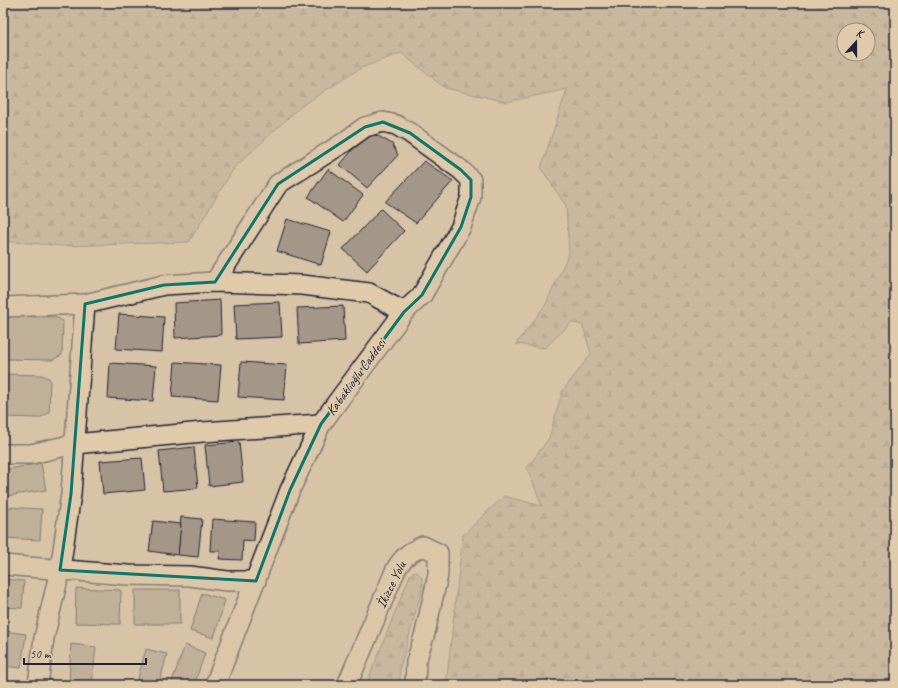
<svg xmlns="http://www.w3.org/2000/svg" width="898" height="688" viewBox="0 0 898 688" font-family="Caveat,sans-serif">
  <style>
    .forest { fill: url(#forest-firs); stroke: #6e6668; fill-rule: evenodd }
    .building { fill: #a59788; stroke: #22223b }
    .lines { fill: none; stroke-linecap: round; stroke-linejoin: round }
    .minor-casing { stroke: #22223b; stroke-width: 22 }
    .minor { stroke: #dfcbaa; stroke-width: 19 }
    .marked { fill: none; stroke: #0f766e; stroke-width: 3; stroke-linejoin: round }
    .labels { text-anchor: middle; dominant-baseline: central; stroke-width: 3.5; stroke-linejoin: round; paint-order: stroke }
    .street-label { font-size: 14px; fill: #22223b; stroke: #dfcbaa }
  </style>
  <defs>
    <pattern id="forest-firs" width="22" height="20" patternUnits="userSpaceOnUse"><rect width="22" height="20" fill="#b9a994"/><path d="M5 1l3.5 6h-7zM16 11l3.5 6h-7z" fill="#96897a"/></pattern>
  </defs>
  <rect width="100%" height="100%" fill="#d7c4a6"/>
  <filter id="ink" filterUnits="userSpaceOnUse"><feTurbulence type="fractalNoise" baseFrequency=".025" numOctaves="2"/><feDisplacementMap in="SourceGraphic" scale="8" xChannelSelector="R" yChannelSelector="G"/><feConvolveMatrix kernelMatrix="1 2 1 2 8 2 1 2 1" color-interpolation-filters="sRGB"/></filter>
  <g filter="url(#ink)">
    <g class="forest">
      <path d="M3 3H895V685H446L463 535 504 496 542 506 527 468 549 438 562 392 591 354 583 326 572 322 545 348 516 344 546 304 569 253 566 206 541 168 567 89 507 102 445 88 401 53 361 68 301 106 234 168 189 242 64 246 3 241ZM844 30H868V54H844Z"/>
      <polygon points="414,571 418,573 422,578 423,586 400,668 400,685 366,685 410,575"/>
    </g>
    <g class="building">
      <polygon points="367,132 380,137 392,144 398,155 367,188 340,165"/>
      <polygon points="424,161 453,181 416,223 385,202"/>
      <polygon points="328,169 363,195 343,222 308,197"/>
      <polygon points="381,209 404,231 367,271 343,249"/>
      <polygon points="287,219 331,232 321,265 277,251"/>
      <polygon points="220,300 221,335 175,338 174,303"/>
      <polygon points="280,302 282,337 236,339 234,304"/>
      <polygon points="343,306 345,341 299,344 297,308"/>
      <polygon points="119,314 164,317 162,352 116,349"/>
      <polygon points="3,316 55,317 63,321 62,355 52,360 3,359"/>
      <polygon points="175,362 221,365 218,400 172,397"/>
      <polygon points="241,362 287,365 284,400 238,397"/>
      <polygon points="110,363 156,366 153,401 108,398"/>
      <polygon points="3,374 42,375 50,379 49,413 39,418 3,417"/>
      <polygon points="239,442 243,482 209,486 205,445"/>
      <polygon points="194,447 198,488 163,491 159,451"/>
      <polygon points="142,458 145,490 103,494 100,461"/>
      <polygon points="41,463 46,490 7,496 3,470"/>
      <polygon points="3,507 42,509 40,540 3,538"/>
      <polygon points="181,517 202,519 198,557 178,555"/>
      <polygon points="212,519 255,522 254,541 243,540 242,560 219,559 220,551 210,551"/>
      <polygon points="153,521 181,524 178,555 149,551"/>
      <polygon points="3,579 24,581 22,608 3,607"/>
      <polygon points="76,588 121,590 120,624 75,623"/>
      <rect x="135" y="590" width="45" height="34"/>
      <polygon points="202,593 225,600 214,638 190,631"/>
      <polygon points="3,631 26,634 21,668 3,666"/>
      <polygon points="71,644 96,647 92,685 69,684"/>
      <polygon points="185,645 205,653 194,685 175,685 171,684"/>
      <polygon points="146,649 167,654 159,685 150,685 137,681"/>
    </g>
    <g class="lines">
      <defs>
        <g id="minor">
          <polyline points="215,282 278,184 343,143 365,127 383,122 396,125 410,133 461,170 471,180 471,197 461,227 422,295 404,312 321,424 290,490 215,685"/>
          <polyline points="3,307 85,304 164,285 215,282 302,285 369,293 404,312"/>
          <polyline points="3,454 31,454 74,444 203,432 321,424"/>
          <polyline points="3,565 128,575 190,576 227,581 256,581"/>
          <polyline points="38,685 44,638 60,570 71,494 85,304"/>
          <path d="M347 685 396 569C404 556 410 552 423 546L438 553V575L425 633 416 662 415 685"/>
        </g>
      </defs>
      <use href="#minor" class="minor-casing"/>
      <use href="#minor" class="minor"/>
    </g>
  </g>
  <path d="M0 0H898V688H0ZM383 122 410 133 461 170 471 180V197L461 227 422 295 404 312 321 424 290 490 256 581 60 570 71 494 85 304 164 285 215 282 278 184 365 127Z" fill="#d7c4a6" fill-opacity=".55" fill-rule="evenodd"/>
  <path class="marked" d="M383 122 410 133 461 170 471 180V197L461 227 422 295 404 312 321 424 290 490 256 581 60 570 71 494 85 304 164 285 215 282 278 184 365 127Z"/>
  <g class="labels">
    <g class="street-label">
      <text transform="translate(356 377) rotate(-54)">Kabaklıoğlu Caddesi</text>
      <text transform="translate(391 585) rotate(-64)">İkizce Yolu</text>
    </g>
  </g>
  <rect width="898" height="688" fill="none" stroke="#dfcbaa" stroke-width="16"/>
  <rect x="8" y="8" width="882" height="672" fill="none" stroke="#22223b" stroke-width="1.5" filter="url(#ink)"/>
  <g transform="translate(856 42) rotate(21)"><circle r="19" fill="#dfcbaa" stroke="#93877e"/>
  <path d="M0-3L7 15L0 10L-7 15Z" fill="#22223b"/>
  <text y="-6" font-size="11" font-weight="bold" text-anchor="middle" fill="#22223b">K</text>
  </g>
  <path d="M24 658v6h122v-6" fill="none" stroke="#22223b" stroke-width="2"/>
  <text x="30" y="658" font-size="12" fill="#22223b" stroke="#dfcbaa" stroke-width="3" paint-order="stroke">50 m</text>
</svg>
